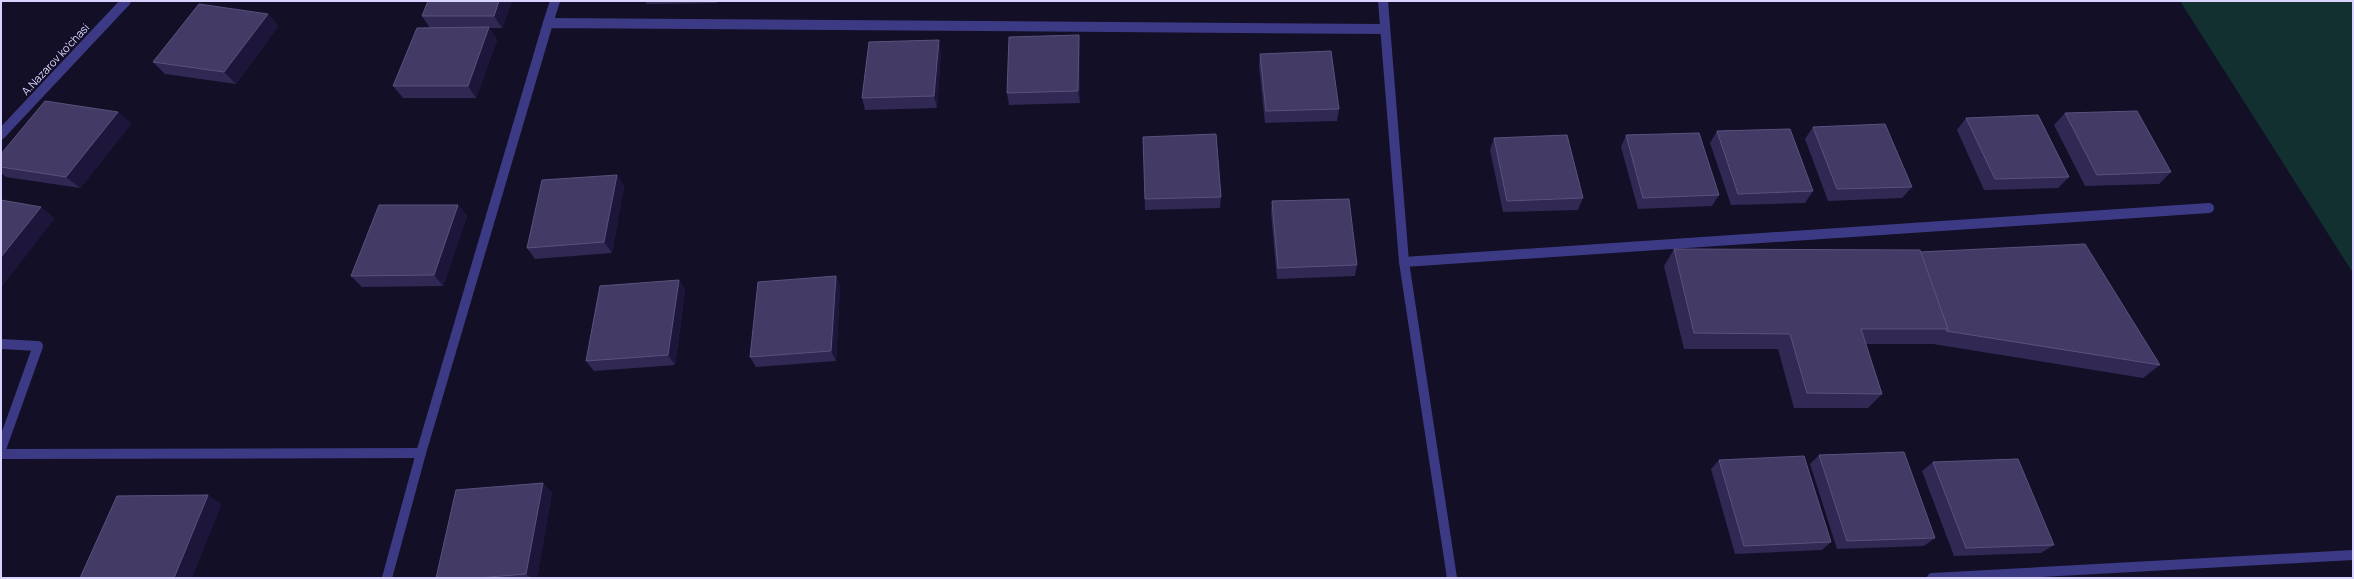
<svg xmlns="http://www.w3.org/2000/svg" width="2354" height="579" viewBox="0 0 2354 579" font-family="Manrope,sans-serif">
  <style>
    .green { fill: #12302f }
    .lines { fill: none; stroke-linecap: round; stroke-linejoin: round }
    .minor { stroke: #3d3a85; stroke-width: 10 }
    .wall { fill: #312854 }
    .shaded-wall { fill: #1d163a }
    .building { fill: #433a66; stroke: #5a527e }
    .labels { text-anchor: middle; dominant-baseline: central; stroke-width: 4; stroke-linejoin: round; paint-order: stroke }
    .street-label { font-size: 11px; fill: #d9d4ff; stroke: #130f26 }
  </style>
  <rect width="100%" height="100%" fill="#130f26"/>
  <polygon class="green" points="2180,1 2353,1 2353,273"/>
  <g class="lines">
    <g class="minor">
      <polyline points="1383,1 1404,262 1452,578"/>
      <polyline points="548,23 555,1"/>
      <polyline points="1,134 126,1"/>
      <polyline points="1404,262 2209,208"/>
      <polyline points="1,344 38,346 1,449"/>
      <polyline points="1,454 421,453"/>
      <polyline points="387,578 421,453 548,23 1385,29"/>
      <polyline points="1932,578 2353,555"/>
    </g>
  </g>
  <g class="wall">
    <polygon points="512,1 502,28 489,28 497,40 476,98 403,98 393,86 430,28 422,16"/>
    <polygon points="645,1 717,1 717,3 647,4"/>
    <rect x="767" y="1" width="70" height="1"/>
    <polygon points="889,1 959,1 889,2"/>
    <polygon points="268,14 278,26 236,84 165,74 153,62"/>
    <polygon points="1079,35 1080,47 1080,103 1009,105 1007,93"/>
    <polygon points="941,52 937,108 865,110 862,98"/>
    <polygon points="1260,54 1339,109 1337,121 1265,123 1259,66"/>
    <polygon points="118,112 131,124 80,188 6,177 1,173 1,154"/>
    <polygon points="2065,113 2171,172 2159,184 2085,186 2054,125"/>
    <polygon points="1966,118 2069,177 2058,188 1984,190 1957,130"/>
    <polygon points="1813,127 1912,187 1902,198 1828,201 1805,139"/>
    <polygon points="1717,131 1813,191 1805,203 1731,205 1710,143"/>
    <polygon points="1626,135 1719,195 1712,206 1638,209 1621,147"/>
    <polygon points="1143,137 1221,197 1220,208 1145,210"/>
    <polygon points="1494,138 1583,198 1578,210 1503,212 1490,150"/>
    <polygon points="617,175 624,186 612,253 535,259 527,248"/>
    <polygon points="1272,201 1357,265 1355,276 1277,279 1271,213"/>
    <polygon points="458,205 467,216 443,286 362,287 351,276"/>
    <polygon points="1674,249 1920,252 2160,365 2143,378 1933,344 1866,344 1882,394 1868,408 1794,408 1778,349 1684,349 1664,266"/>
    <polygon points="836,276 840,287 836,361 756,367 750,357"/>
    <polygon points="679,280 685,291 675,365 594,371 586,361"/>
    <polygon points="1819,455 1935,538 1924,546 1837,549 1810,464"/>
    <polygon points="1719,460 1831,542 1822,550 1735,554 1711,469"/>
    <polygon points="1933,462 2054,545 2041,553 1954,556 1922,471"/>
    <polygon points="552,492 537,578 436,578"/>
  </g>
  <g class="shaded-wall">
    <polygon points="499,1 512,1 502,28 494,16"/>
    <polygon points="268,14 278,26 236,84 224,72"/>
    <polygon points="489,27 497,40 476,98 468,86"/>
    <polygon points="1079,35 1080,47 1080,103 1078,91"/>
    <polygon points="939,40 941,52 937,108 934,96"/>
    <polygon points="118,112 131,124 80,188 66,177"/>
    <polygon points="617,175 624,186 612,253 604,242"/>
    <polygon points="458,205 467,216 443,286 434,275"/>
    <polygon points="41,207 55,218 1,288 1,257"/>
    <polygon points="836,276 840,287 836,361 831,351"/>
    <polygon points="679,280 685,291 675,365 668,355"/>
    <polygon points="543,483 552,492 537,578 531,578 526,574"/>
    <polygon points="208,495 222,504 192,578 174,578"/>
  </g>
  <g class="building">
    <polygon points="428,1 499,1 494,16 422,16"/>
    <polygon points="199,4 268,14 224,72 153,62"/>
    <polygon points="489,27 468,86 393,86 417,28"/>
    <polygon points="1079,35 1078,91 1007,93 1009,37"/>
    <polygon points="939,40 934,96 862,98 869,42"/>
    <polygon points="1331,51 1339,109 1266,111 1260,54"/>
    <polygon points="45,101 118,112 66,177 1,167 1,154"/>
    <polygon points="2137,111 2171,172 2097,175 2065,113"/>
    <polygon points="2038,115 2069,177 1995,179 1966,118"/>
    <polygon points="1885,124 1912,187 1837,189 1813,127"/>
    <polygon points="1790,129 1813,191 1738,194 1717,131"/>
    <polygon points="1699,133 1719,195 1643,198 1626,135"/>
    <polygon points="1216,134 1221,197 1145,199 1143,137"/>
    <polygon points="1567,135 1583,198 1507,201 1494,138"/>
    <polygon points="617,175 604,242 527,248 542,180"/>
    <polygon points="1349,199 1357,265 1278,268 1272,201"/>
    <polygon points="1,200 41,207 1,257"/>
    <polygon points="379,205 458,205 434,275 351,276"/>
    <polygon points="2085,244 2160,365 1946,331 1948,329 1920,252"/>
    <polygon points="1674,249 1920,250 1948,329 1861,329 1882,394 1807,393 1790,334 1694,333"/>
    <polygon points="836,276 831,351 750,357 758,282"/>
    <polygon points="679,280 668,355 586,361 600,286"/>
    <polygon points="1904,452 1935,538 1847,541 1819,455"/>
    <polygon points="1804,456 1831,542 1744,546 1719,460"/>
    <polygon points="2018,459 2054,545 1966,548 1933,462"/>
    <polygon points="543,483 526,574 477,578 436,578 456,490"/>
    <polygon points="208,495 174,578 80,578 117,496"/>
  </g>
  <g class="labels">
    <g class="street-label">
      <text transform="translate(55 59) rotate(-47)">A.Nazarov ko'chasi</text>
    </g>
  </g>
  <rect width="2354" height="579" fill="none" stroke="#d9d4ff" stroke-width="4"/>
</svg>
